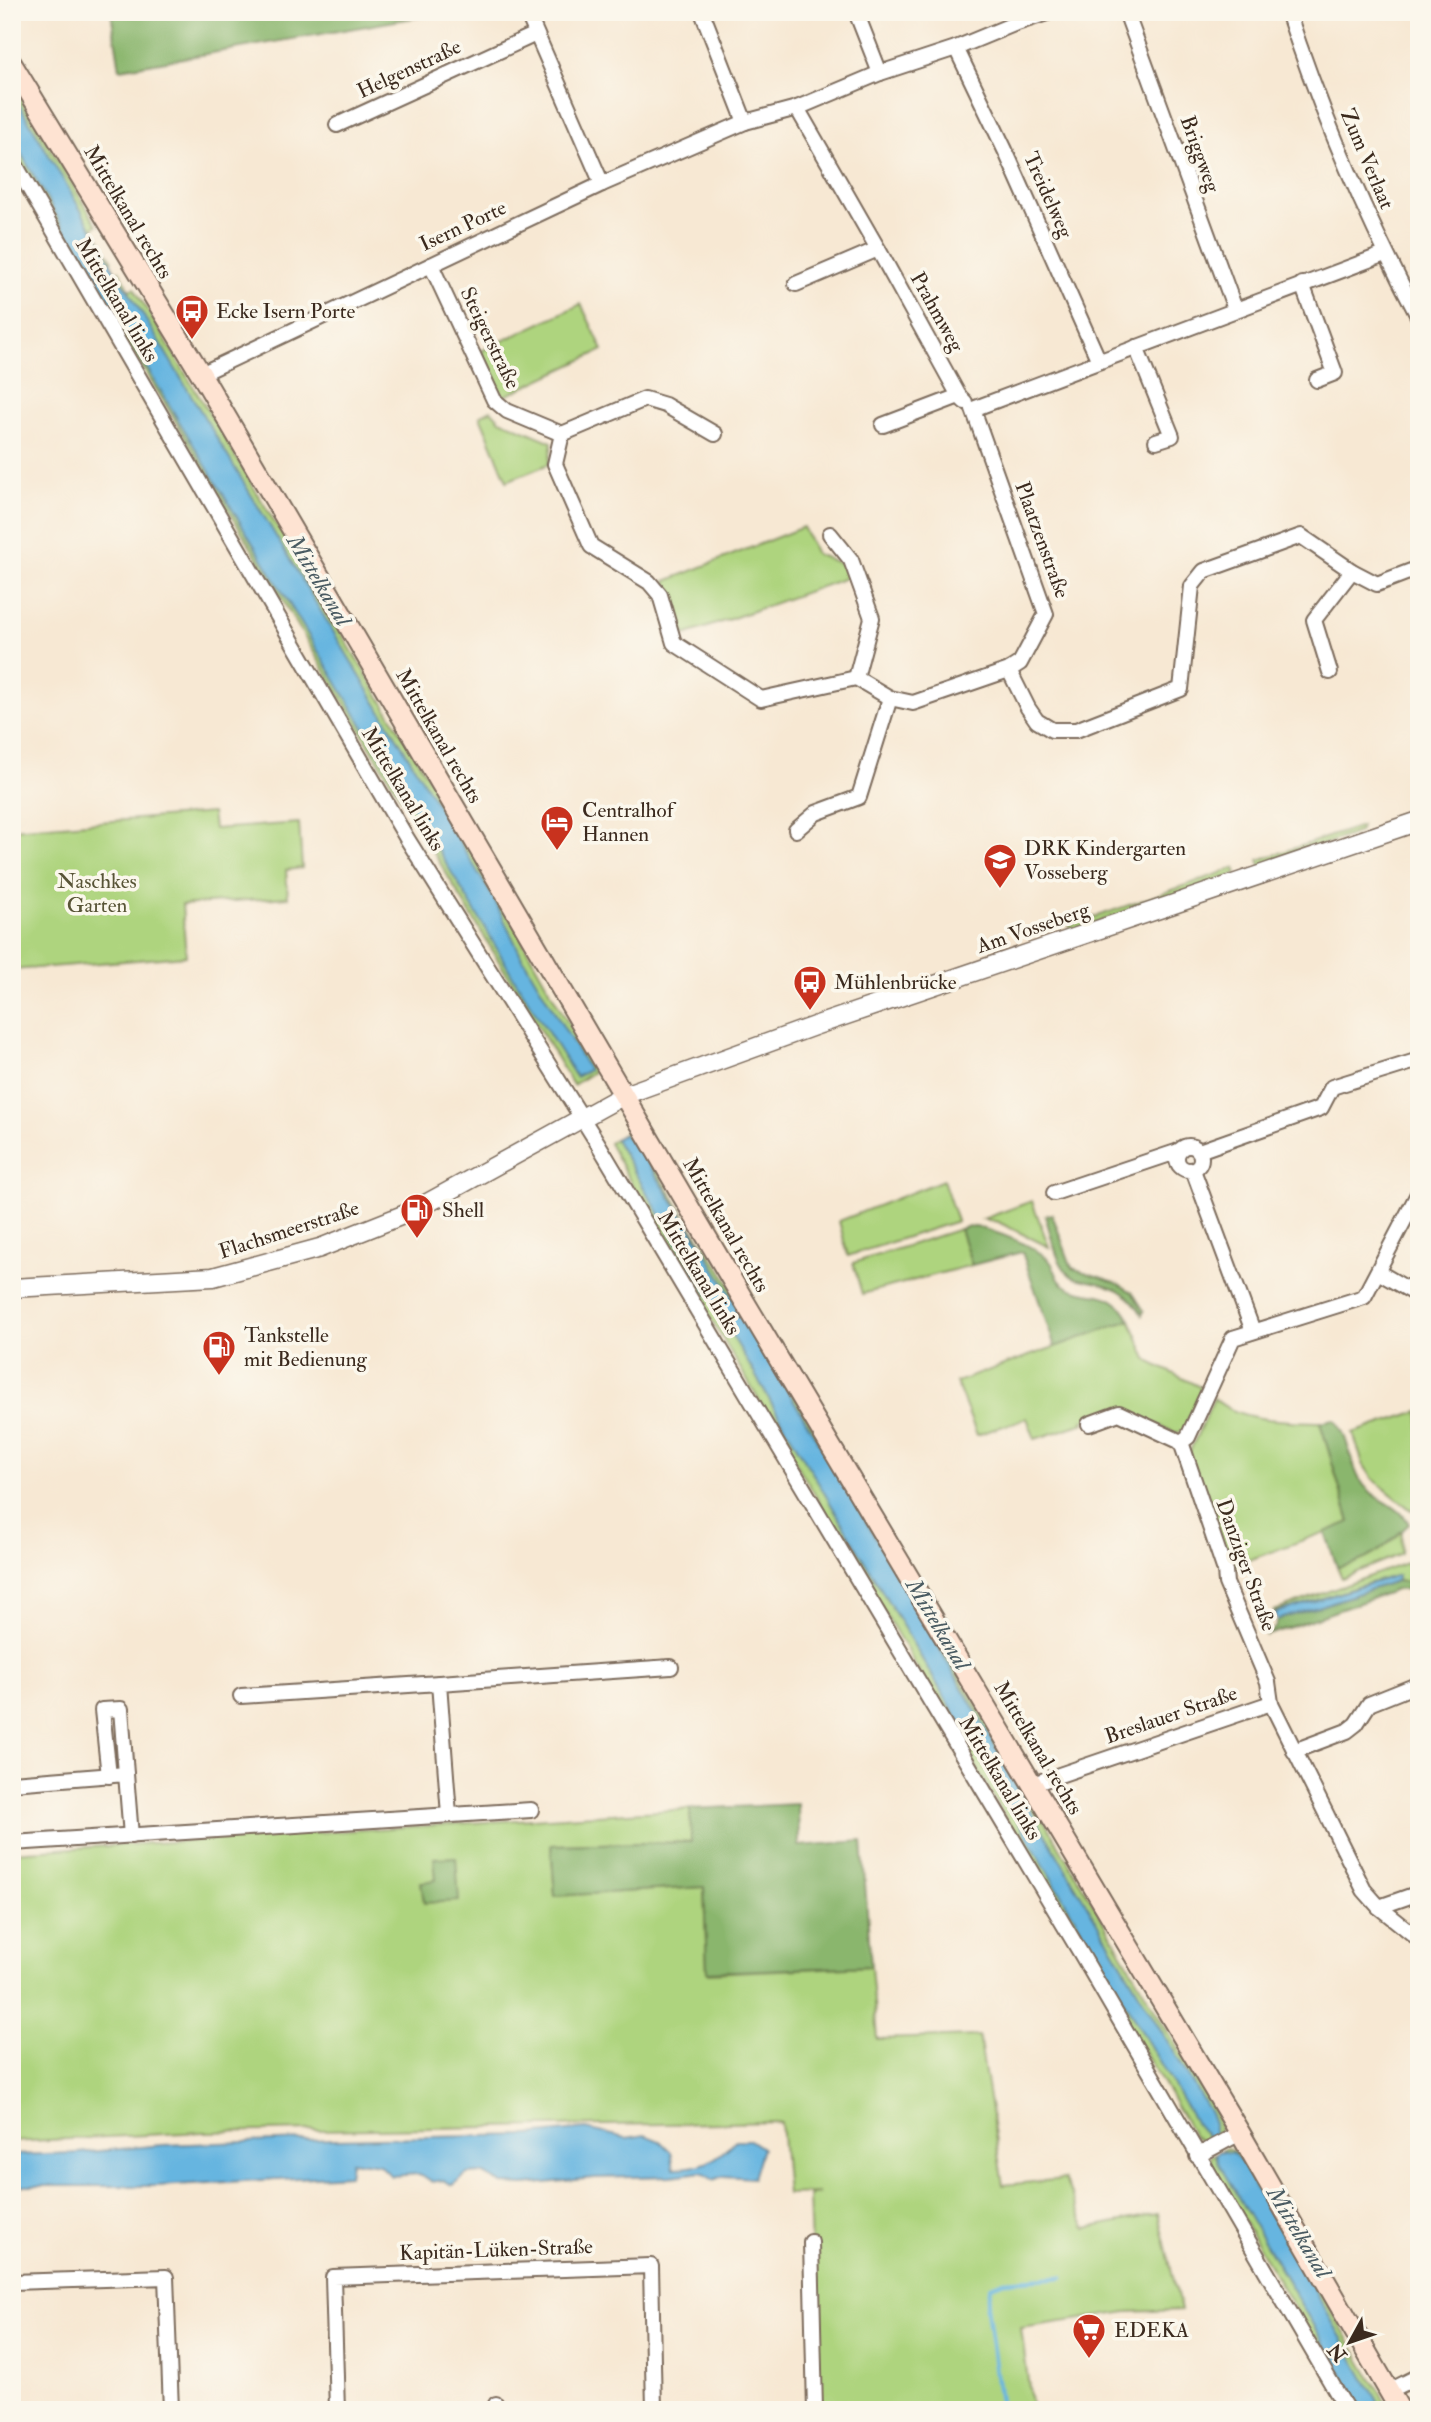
<svg xmlns="http://www.w3.org/2000/svg" width="1431" height="2422" viewBox="0 0 1431 2422" font-family="'IM FELL Double Pica',serif">
  <style>
    .green { fill: #aed47e; stroke: #747f4e; stroke-width: 2 }
    .forest { fill: #8ab66d; stroke: #627046; stroke-width: 2 }
    .water { fill: #66b5e0; stroke: #50707f; stroke-width: 2 }
    .lines { fill: none; stroke-linecap: round; stroke-linejoin: round }
    .stream { stroke: #66b5e0; stroke-width: 4.5 }
    .minor-casing { stroke: #7d6c5d; stroke-width: 18 }
    .tertiary-casing { stroke: #7d6c5d; stroke-width: 21 }
    .secondary-casing { stroke: #7d6c5d; stroke-width: 23 }
    .minor { stroke: #fff; stroke-width: 14 }
    .tertiary { stroke: #fff; stroke-width: 18 }
    .secondary { stroke: #fee3d2; stroke-width: 19 }
    .labels { text-anchor: middle; dominant-baseline: central; stroke-width: 7; stroke-linejoin: round; paint-order: stroke }
    .street-label { font-size: 21px; fill: #3b2a1e; stroke: #fbf7ec }
    .poi-label { font-size: 21px; fill: #3b2a1e; stroke: #fbf7ec; text-anchor: start }
    .park-label { font-size: 21px; fill: #585436; stroke: #fbf7ec }
    .water-label { font-size: 23px; font-style: italic; fill: #4a5b62; stroke: #fbf7ec }
  </style>
  <rect width="100%" height="100%" fill="#fbf7ec"/>
  <filter id="ink" filterUnits="userSpaceOnUse"><feTurbulence type="fractalNoise" baseFrequency=".0143" numOctaves="2"/><feDisplacementMap in="SourceGraphic" scale="14" xChannelSelector="R" yChannelSelector="G"/><feConvolveMatrix kernelMatrix="1 2 1 2 8 2 1 2 1" color-interpolation-filters="sRGB"/></filter>
  <filter id="wash" filterUnits="userSpaceOnUse"><feTurbulence type="fractalNoise" baseFrequency=".00686" numOctaves="4" result="noise"/><feDisplacementMap in="SourceGraphic" scale="28" xChannelSelector="R" yChannelSelector="G"/><feGaussianBlur stdDeviation="1.57" result="paint"/><feColorMatrix in="noise" values="0 0 0 0 0 0 0 0 0 0 0 0 0 0 0 0 0 1.4 0 .05"/><feComposite in="paint" operator="in"/></filter>
  <g filter="url(#wash)">
    <rect width="100%" height="100%" fill="#f7e8d3"/>
    <g class="green">
      <polygon points="12,85 97,225 93,228 112,260 110,262 116,273 119,271 130,290 134,288 472,851 595,1071 573,1085 159,394 58,232 12,150"/>
      <polygon points="581,304 603,350 503,397 481,351"/>
      <polygon points="491,410 500,420 552,442 549,464 507,481 480,416"/>
      <polygon points="803,527 816,554 844,565 849,577 685,635 666,581"/>
      <polygon points="212,813 214,829 299,823 302,868 286,870 288,897 182,905 186,956 13,970 12,829"/>
      <polygon points="1361,826 1359,832 1261,866 1259,860"/>
      <polygon points="1235,868 1237,874 1071,931 1069,926"/>
      <path d="M629 1130 643 1148 689 1223 720 1268 1215 2112C1225 2132 1218 2154 1194 2136L636 1192 609 1143Z"/>
      <polygon points="943,1180 957,1221 848,1256 839,1221"/>
      <polygon points="1032,1201 1049,1247 998,1222 983,1219"/>
      <polygon points="960,1229 972,1265 862,1294 853,1263"/>
      <polygon points="1130,1320 1148,1361 1202,1388 1183,1431 1175,1433 1120,1407 1083,1420 1084,1423 1035,1439 1027,1418 977,1435 956,1382"/>
      <path d="M1214 1398C1238 1422 1288 1421 1320 1422L1350 1523 1230 1567 1189 1453Z"/>
      <polygon points="1419,1411 1419,1506 1411,1510 1373,1479 1363,1464 1353,1433"/>
      <path d="M1402 1531 1401 1554 1342 1578 1337 1567C1365 1563 1382 1551 1402 1531Z"/>
      <path d="M1406 1563C1414 1566 1419 1574 1419 1583L1396 1581 1397 1576C1355 1585 1316 1602 1275 1613L1274 1611Z"/>
      <polygon points="690,1809 692,1842 551,1845 555,1896 704,1887 707,1973 871,1966 877,2039 979,2036 1003,2185 1064,2179 1086,2228 1158,2214 1181,2310 1127,2312 1021,2328 1032,2410 817,2410 809,2195 819,2193 787,2194 781,2122 203,2132 12,2142 12,1852"/>
      <polygon points="1226,2148 1239,2153 1390,2410 1353,2410 1211,2164 1211,2156"/>
    </g>
    <g class="forest">
      <polygon points="111,12 436,12 436,14 120,69"/>
      <path d="M1052 1214 1072 1268 1115 1282 1132 1292 1144 1311 1142 1315C1130 1292 1112 1285 1088 1281 1080 1279 1073 1279 1068 1273 1055 1260 1051 1233 1045 1216Z"/>
      <path d="M969 1226C990 1229 1040 1246 1052 1264 1057 1273 1056 1280 1066 1286 1092 1301 1112 1285 1130 1320L1055 1347 1022 1252 972 1265 960 1229Z"/>
      <path d="M1334 1419C1349 1435 1349 1461 1360 1480 1374 1502 1399 1503 1409 1524 1385 1547 1371 1562 1337 1567L1325 1532 1350 1522 1320 1422Z"/>
      <polygon points="1396,1581 1419,1583 1419,1591 1415,1589 1396,1590 1265,1636 1275,1628 1278,1620"/>
      <polygon points="798,1804 799,1846 862,1841 871,1966 707,1972 704,1887 555,1896 551,1845 691,1842 690,1809"/>
      <polygon points="456,1857 459,1901 424,1903 421,1882 436,1880 434,1858"/>
    </g>
    <g class="water">
      <polygon points="12,92 102,246 117,276 128,290 494,899 521,955 589,1070 576,1077 512,975 485,928 87,269 12,138"/>
      <path d="M624 1134C653 1164 672 1203 696 1236L881 1547 982 1722 1015 1783 1210 2113 1214 2124V2138L1209 2139 1195 2122 773 1406C722 1316 667 1228 615 1139Z"/>
      <polygon points="1398,1575 1396,1581 1278,1620 1275,1613"/>
      <path d="M586 2129 626 2138 645 2135 660 2141 671 2152 674 2168C703 2168 716 2161 736 2140H750L762 2148 753 2178 724 2176 713 2180 702 2172 671 2176 594 2178 525 2185 502 2184 482 2173 467 2174 452 2185 444 2180 431 2182 419 2174 391 2176 380 2165 351 2161 349 2175 157 2186H12V2155L78 2153 162 2145 333 2139 529 2135Z"/>
      <polygon points="1220,2151 1233,2153 1240,2161 1383,2410 1363,2410 1218,2163 1216,2154"/>
    </g>
    <g class="lines">
      <polyline class="stream" points="1001,2410 987,2307 991,2286 1004,2281 1062,2277"/>
    </g>
  </g>
  <g filter="url(#ink)">
    <g class="lines">
      <defs>
        <g id="minor">
          <polyline points="527,12 602,184"/>
          <polyline points="702,12 745,122"/>
          <polyline points="856,12 880,73"/>
          <polyline points="1126,12 1235,309"/>
          <path d="M1288 12C1323 118 1367 220 1419 318"/>
          <polyline points="956,48 1005,150 1099,361"/>
          <polyline points="797,108 878,249 959,396"/>
          <polyline points="337,125 536,34"/>
          <polyline points="12,159 406,837 597,1142 1080,1952 1347,2410"/>
          <polyline points="431,265 494,400 507,411 562,434 645,399 665,405 715,434"/>
          <polyline points="796,284 878,249"/>
          <polyline points="1302,284 1335,373 1317,380"/>
          <polyline points="1136,347 1172,436 1156,441"/>
          <polyline points="201,374 602,184 745,122 797,108 880,73 956,48 1014,24 1050,12"/>
          <polyline points="883,425 959,396 965,402"/>
          <polyline points="562,434 555,464 591,546 649,582 660,595 674,643 761,699 856,678 890,698 913,703 1009,670 1020,663 1046,614 973,409 1385,254"/>
          <polyline points="830,534 851,560 872,618 856,678"/>
          <polyline points="1009,670 1028,708 1037,721 1052,730 1076,730 1181,689 1192,586 1204,571 1301,536 1352,571 1377,584 1419,568"/>
          <polyline points="1330,672 1314,620 1352,571"/>
          <polyline points="796,830 816,813 859,797 890,698"/>
          <circle cx="1189" cy="1158" r="12"/>
          <polyline points="1199,1151 1321,1108 1332,1087 1419,1060"/>
          <polyline points="1193,1170 1253,1331"/>
          <polyline points="1054,1193 1179,1151"/>
          <polyline points="1378,1272 1416,1294 1419,1303"/>
          <polyline points="1089,1424 1119,1413 1181,1442 1188,1437 1233,1338 1364,1297 1419,1192"/>
          <polyline points="1181,1442 1225,1571 1226,1583 1268,1682 1271,1703 1364,1890 1379,1907 1419,1939"/>
          <polyline points="241,1696 439,1683"/>
          <polyline points="1294,1751 1347,1731 1356,1724 1369,1704 1419,1684"/>
          <polyline points="109,1776 102,1710 121,1709 126,1774"/>
          <polyline points="12,1783 126,1774 131,1836"/>
          <polyline points="1033,1784 1271,1703"/>
          <polyline points="449,1815 439,1683 671,1667"/>
          <polyline points="12,1843 531,1810"/>
          <polyline points="1379,1907 1419,1893"/>
          <polyline points="1197,2156 1240,2133"/>
          <polyline points="811,2242 815,2410"/>
          <polyline points="12,2282 166,2277 171,2410"/>
          <polyline points="1389,2391 1419,2376"/>
          <polyline points="496,2404 496,2410"/>
          <polyline points="337,2410 333,2277 651,2266 654,2410"/>
        </g>
        <polyline id="tertiary" points="12,1288 213,1277 320,1248 413,1211 624,1095 817,1025 1419,821"/>
        <polyline id="secondary" points="12,64 201,374 743,1299 1240,2133 1400,2410"/>
      </defs>
      <use href="#minor" class="minor-casing"/>
      <use href="#tertiary" class="tertiary-casing"/>
      <use href="#secondary" class="secondary-casing"/>
      <use href="#minor" class="minor"/>
      <use href="#tertiary" class="tertiary"/>
      <use href="#secondary" class="secondary"/>
    </g>
  </g>
  <defs>
    <symbol id="bus-pin" viewBox="-11 -11 22 30"><path d="M0 17L-7.5 6A9.5 9.5 0 1 1 7.5 6Z" fill="#c8321e" stroke="#fbf7ec"/><path d="M-5-6H5V4H4V6H2V4H-2V6H-4V4H-5ZM-3.5-4V0h7V-4ZM-3.5 1.2v1.5H-2V1.2ZM2 1.2v1.5H3.5V1.2Z" fill="#fff"/></symbol>
    <symbol id="hotel-pin" viewBox="-11 -11 22 30"><path d="M0 17L-7.5 6A9.5 9.5 0 1 1 7.5 6Z" fill="#c8321e" stroke="#fbf7ec"/><path d="M-6-4.5h1.5V1H6V5H4.5V3h-9V5H-6ZM-4 0a1.8 1.8 0 1 1 3.6 0ZM.5 0V-2.5h3Q6-2.5 6 0Z" fill="#fff"/></symbol>
    <symbol id="school-pin" viewBox="-11 -11 22 30"><path d="M0 17L-7.5 6A9.5 9.5 0 1 1 7.5 6Z" fill="#c8321e" stroke="#fbf7ec"/><path d="M0-5L7-2L0 1L-7-2ZM-4 1L0 2.5L4 1V4Q0 6-4 4Z" fill="#fff"/></symbol>
    <symbol id="fuel-pin" viewBox="-11 -11 22 30"><path d="M0 17L-7.5 6A9.5 9.5 0 1 1 7.5 6Z" fill="#c8321e" stroke="#fbf7ec"/><path d="M-5.5-6h7V0h2V4h1.3V-2.5L3-4.5l.8-.8L6-3V5H2.5V1h-1V6h-7ZM-4.2-4.7v3.2H.2V-4.7Z" fill="#fff"/></symbol>
    <symbol id="supermarket-pin" viewBox="-11 -11 22 30"><path d="M0 17L-7.5 6A9.5 9.5 0 1 1 7.5 6Z" fill="#c8321e" stroke="#fbf7ec"/><path d="M-6-5.5h2.5l.6 2H6L4.5 2H-2.5L-4.4-4H-6ZM-1.5 3.2a1.3 1.3 0 1 0 .1 0ZM3 3.2a1.3 1.3 0 1 0 .1 0Z" fill="#fff"/></symbol>
  </defs>
  <g fill-rule="evenodd">
    <use href="#bus-pin" x="173" y="292" width="38" height="52"/>
    <use href="#hotel-pin" x="538" y="803" width="38" height="52"/>
    <use href="#school-pin" x="981" y="841" width="38" height="52"/>
    <use href="#bus-pin" x="791" y="963" width="38" height="52"/>
    <use href="#fuel-pin" x="398" y="1191" width="38" height="52"/>
    <use href="#fuel-pin" x="200" y="1328" width="38" height="52"/>
    <use href="#supermarket-pin" x="1070" y="2311" width="38" height="52"/>
  </g>
  <g class="labels">
    <g class="street-label">
      <text transform="translate(409 69) rotate(-25)">Helgenstraße</text>
      <text transform="translate(1200 154) rotate(70)">Briggweg</text>
      <text transform="translate(1367 159) rotate(67)">Zum Verlaat</text>
      <text transform="translate(1048 195) rotate(66)">Treidelweg</text>
      <text transform="translate(128 212) rotate(59)">Mittelkanal rechts</text>
      <text transform="translate(463 226) rotate(-25)">Isern Porte</text>
      <text transform="translate(117 300) rotate(59)">Mittelkanal links</text>
      <text transform="translate(937 312) rotate(61)">Prahmweg</text>
      <text transform="translate(490 338) rotate(64)">Steigerstraße</text>
      <text transform="translate(1042 540) rotate(70)">Plaatzenstraße</text>
      <text transform="translate(439 736) rotate(60)">Mittelkanal rechts</text>
      <text transform="translate(403 789) rotate(59)">Mittelkanal links</text>
      <text transform="translate(1033 928) rotate(-19)">Am Vosseberg</text>
      <text transform="translate(726 1225) rotate(60)">Mittelkanal rechts</text>
      <text transform="translate(289 1230) rotate(-18)">Flachsmeerstraße</text>
      <text transform="translate(699 1273) rotate(59)">Mittelkanal links</text>
      <text transform="translate(1246 1565) rotate(70)">Danziger Straße</text>
      <text transform="translate(1171 1715) rotate(-19)">Breslauer Straße</text>
      <text transform="translate(1038 1748) rotate(59)">Mittelkanal rechts</text>
      <text transform="translate(1000 1778) rotate(59)">Mittelkanal links</text>
      <text transform="translate(496 2250) rotate(-2)">Kapitän-Lüken-Straße</text>
    </g>
    <g class="poi-label">
      <text x="216" y="311">Ecke Isern Porte</text>
      <text x="582" y="810">Centralhof<tspan x="582" dy="24">Hannen</tspan></text>
      <text x="1024" y="848">DRK Kindergarten<tspan x="1024" dy="24">Vosseberg</tspan></text>
      <text x="834" y="982">Mühlenbrücke</text>
      <text x="442" y="1210">Shell</text>
      <text x="244" y="1335">Tankstelle<tspan x="244" dy="24">mit Bedienung</tspan></text>
      <text x="1114" y="2330">EDEKA</text>
    </g>
    <g class="park-label">
      <text x="97" y="881">Naschkes<tspan x="97" dy="24">Garten</tspan></text>
    </g>
    <g class="water-label">
      <text transform="translate(319 580) rotate(59)">Mittelkanal</text>
      <text transform="translate(938 1624) rotate(59)">Mittelkanal</text>
      <text transform="translate(1299 2232) rotate(59)">Mittelkanal</text>
    </g>
  </g>
  <rect width="1431" height="2422" fill="none" stroke="#fbf7ec" stroke-width="42"/>
  <g transform="translate(1350 2342) rotate(230)" stroke="#fbf7ec" stroke-width="5" paint-order="stroke">
  <path d="M0-5L12 26L0 18L-12 26Z" fill="#3b2a1e"/>
  <text y="-10" font-size="19" font-weight="bold" text-anchor="middle" fill="#3b2a1e">N</text>
  </g>
</svg>
